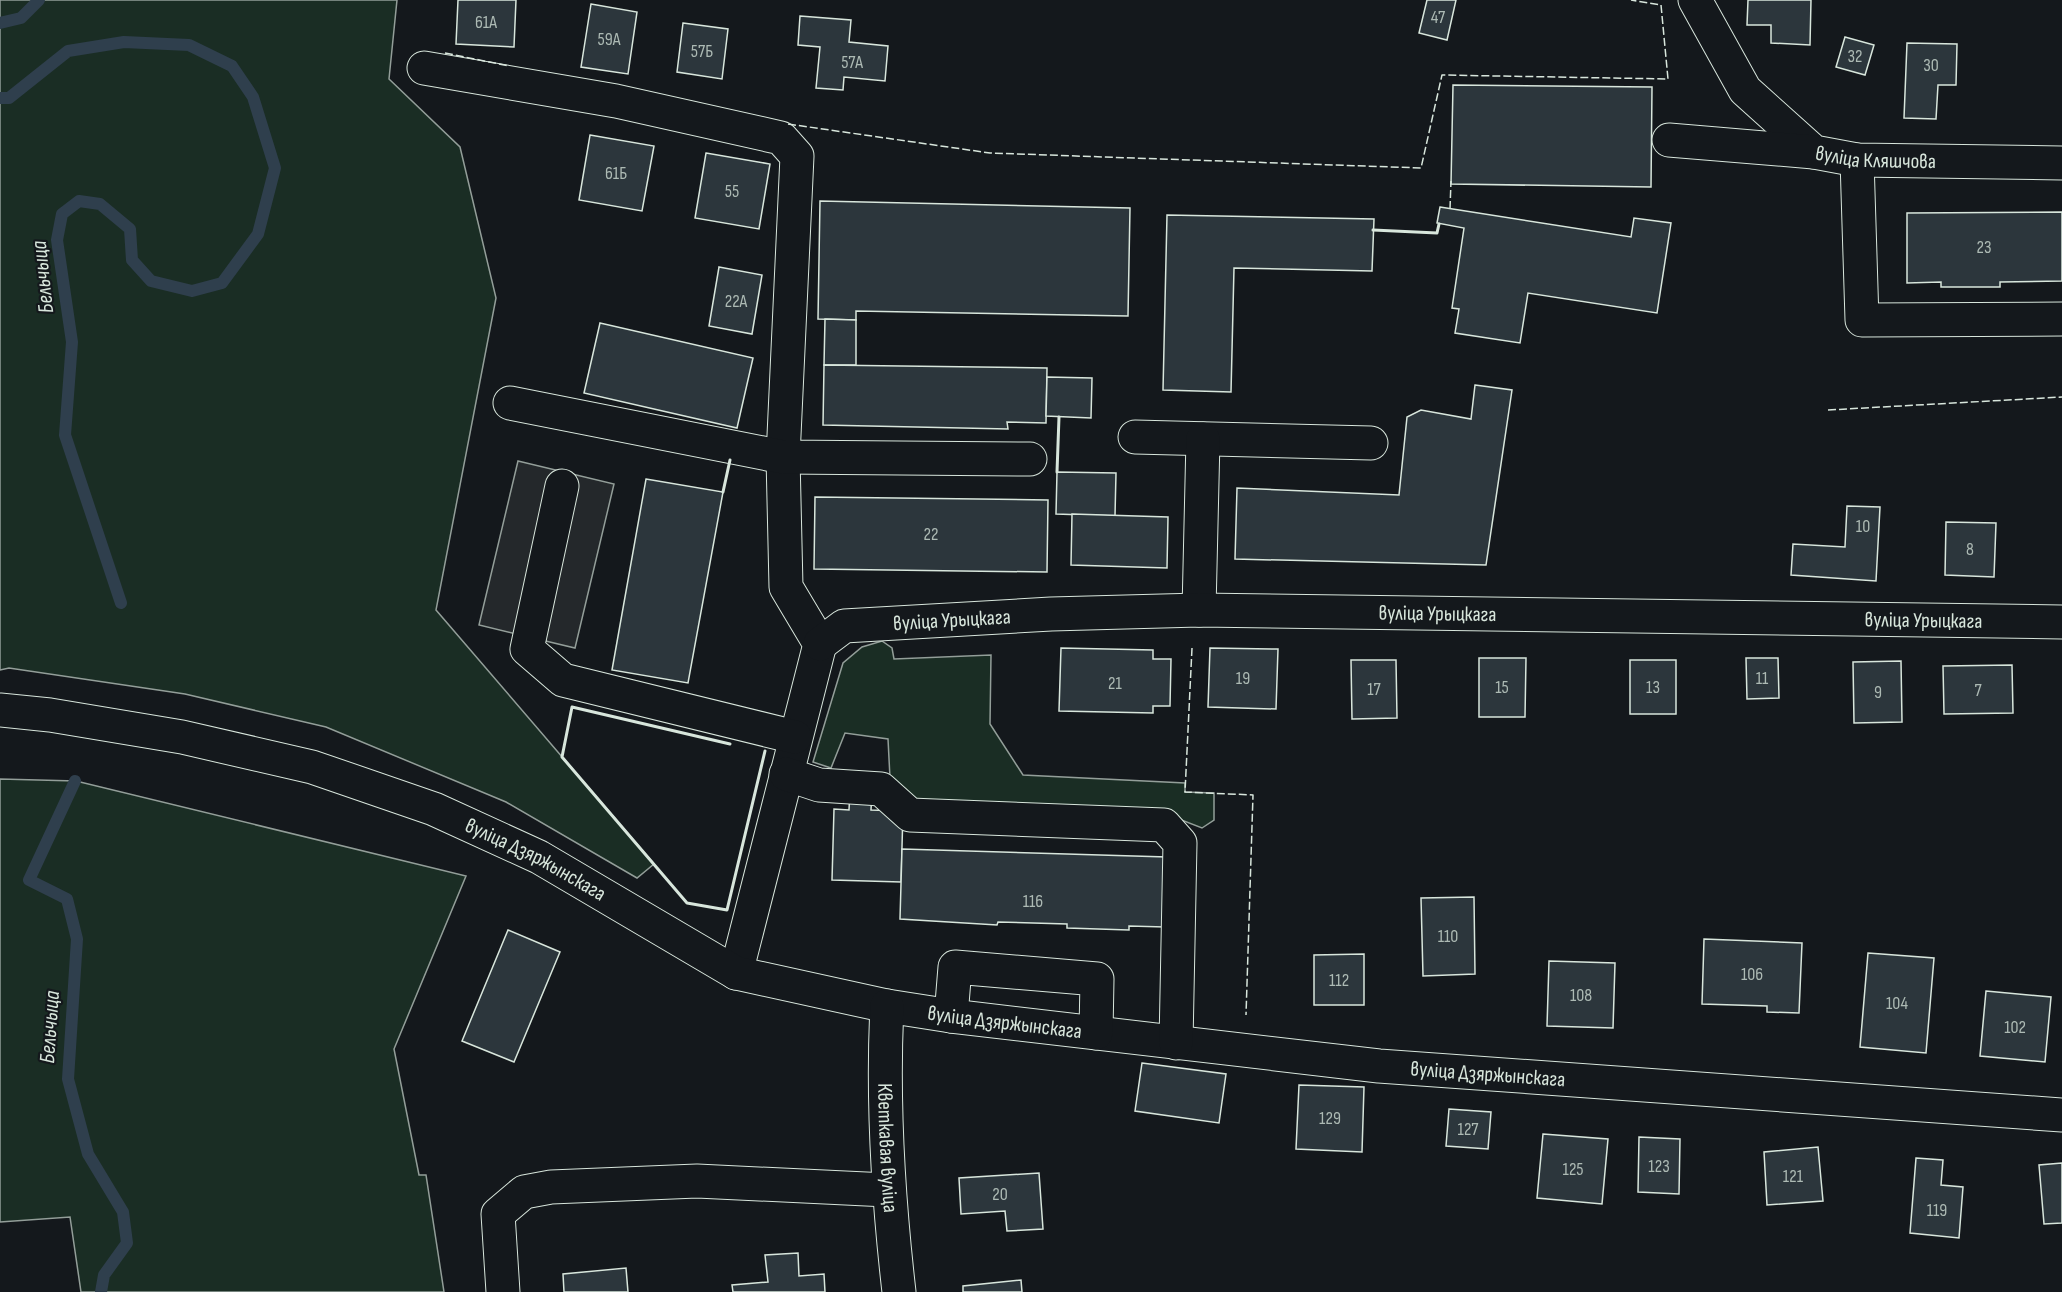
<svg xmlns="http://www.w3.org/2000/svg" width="2062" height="1292" viewBox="0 0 2062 1292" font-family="'Sofia Sans Condensed',sans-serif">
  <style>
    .green { fill: #1a2d24; stroke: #939e99; stroke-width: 1.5 }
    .parking { fill: #24282b; stroke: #939e99; stroke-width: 1.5 }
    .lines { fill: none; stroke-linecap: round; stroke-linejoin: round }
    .stream { stroke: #2f3f4d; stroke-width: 12 }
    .building { fill: #2c363c; stroke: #d8e6dc; stroke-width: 1.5 }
    .minor-casing { stroke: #d8e6dc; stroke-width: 35 }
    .minor { stroke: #14181c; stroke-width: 33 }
    .fence { stroke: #d8e6dc; stroke-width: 1.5; stroke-dasharray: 8 3; stroke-linecap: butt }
    .wall { stroke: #d8e6dc; stroke-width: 3 }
    .labels { text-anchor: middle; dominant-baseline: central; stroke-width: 4.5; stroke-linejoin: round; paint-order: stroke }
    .number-label { font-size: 18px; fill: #adbab4 }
    .street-label { font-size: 21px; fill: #d8e6dc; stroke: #14181c }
    .water-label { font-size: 22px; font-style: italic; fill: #d8e6dc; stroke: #14181c }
  </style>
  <rect width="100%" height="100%" fill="#14181c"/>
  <g class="green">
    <polygon points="0,0 397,0 389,79 460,147 496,298 436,610 654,864 637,878 506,802 326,727 185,694 9,668 0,670"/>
    <polygon points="882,641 892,648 894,659 991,655 990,724 1023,775 1185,783 1185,792 1214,793 1214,820 1202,828 1166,814 917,806 890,778 888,739 845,733 831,768 813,762 843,663 862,647"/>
    <polygon points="0,779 76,781 466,876 394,1049 419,1175 426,1175 444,1292 81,1292 70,1217 0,1222"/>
  </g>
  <polygon class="parking" points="518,461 614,484 575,648 479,625"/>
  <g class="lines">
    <g class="stream">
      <polyline points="0,23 21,18 39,0"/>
      <polyline points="0,98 9,98 68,51 124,42 189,45 232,66 253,97 275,168 258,234 222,283 192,291 151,281 132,260 130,229 100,204 79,201 62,214 57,240 72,342 65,435 121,603"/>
      <polyline points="75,781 29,880 67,899 77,939 68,1079 88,1154 123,1212 127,1243 104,1275 101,1292"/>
    </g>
  </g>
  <g class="building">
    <polygon points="458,0 516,0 514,47 456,44"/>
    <polygon points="1427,0 1456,0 1447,40 1419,33"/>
    <polygon points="1748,0 1811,0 1810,45 1771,43 1771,25 1747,25"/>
    <polygon points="591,4 637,12 628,74 581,67"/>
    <polygon points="800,16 851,20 849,42 888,46 885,81 844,77 843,90 816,88 820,47 798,45"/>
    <polygon points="683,23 728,29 722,79 677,72"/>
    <polygon points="1845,37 1874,45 1865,75 1836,67"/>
    <polygon points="1907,43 1957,44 1956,85 1938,85 1936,119 1904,118"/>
    <polygon points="1453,85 1652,87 1651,187 1451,184"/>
    <polygon points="590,135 654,146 642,211 579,200"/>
    <polygon points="706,153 770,164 759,229 695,218"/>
    <polygon points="820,201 1130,208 1128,316 856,311 856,320 818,319"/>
    <polygon points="1440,207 1631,237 1634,218 1671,223 1657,313 1528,293 1520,343 1455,333 1459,309 1452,308 1464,228 1437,223"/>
    <polygon points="2062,212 2062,281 2000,282 2000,287 1941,287 1941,282 1907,283 1907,213"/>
    <polygon points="1167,215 1374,219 1372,271 1234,268 1231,392 1163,390"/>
    <polygon points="719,267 762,275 752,334 709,326"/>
    <polygon points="825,319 856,320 856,365 824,365"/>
    <polygon points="600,323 753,358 737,428 584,393"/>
    <polygon points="824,365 1047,368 1046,423 1007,422 1008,429 823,425"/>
    <polygon points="1047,377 1092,378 1091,418 1046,416"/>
    <polygon points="1475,385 1512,390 1486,565 1235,559 1237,488 1399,495 1407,417 1421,410 1471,419"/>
    <polygon points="1057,472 1116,473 1115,516 1056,514"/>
    <polygon points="646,479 723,492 688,683 612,670"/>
    <polygon points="815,497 1048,500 1047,572 814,569"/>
    <polygon points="1847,506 1880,507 1876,581 1791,575 1793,544 1845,547"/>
    <polygon points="1072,514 1168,517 1167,568 1071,565"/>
    <polygon points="1946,522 1996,523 1994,577 1945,575"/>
    <polygon points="1061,648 1153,650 1153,659 1171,659 1170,706 1153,706 1153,713 1059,711"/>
    <polygon points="1210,648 1278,649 1276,709 1208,707"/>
    <polygon points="1479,658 1526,658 1525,717 1479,717"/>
    <polygon points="1746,658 1778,658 1779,698 1747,699"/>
    <polygon points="1351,660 1396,660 1397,718 1352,719"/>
    <rect x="1630" y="660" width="46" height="54"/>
    <polygon points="1901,661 1902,722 1854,723 1853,662"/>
    <polygon points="2012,665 2013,713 1944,714 1943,666"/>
    <polygon points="850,790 872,791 871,810 903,811 901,882 832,880 834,809 849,810"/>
    <polygon points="902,849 1167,857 1165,927 1129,926 1129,930 1067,928 1067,924 998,922 997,925 900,919"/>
    <polygon points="1474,897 1475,974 1423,976 1421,898"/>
    <polygon points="508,930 560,952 514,1062 462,1041"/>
    <polygon points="1704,939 1802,943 1799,1013 1767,1012 1767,1006 1702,1004"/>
    <polygon points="1868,953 1934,958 1926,1053 1860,1047"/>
    <polygon points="1364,954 1364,1005 1314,1005 1314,955"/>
    <polygon points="1549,961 1615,963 1613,1028 1547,1026"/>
    <polygon points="1986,991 2051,997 2045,1062 1980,1056"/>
    <polygon points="1142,1063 1226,1074 1219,1123 1135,1111"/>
    <polygon points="1299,1085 1364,1087 1362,1152 1296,1149"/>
    <polygon points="1449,1109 1491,1112 1488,1149 1446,1146"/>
    <polygon points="1543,1134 1608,1139 1602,1204 1537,1198"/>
    <polygon points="1639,1137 1680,1139 1679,1194 1638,1192"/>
    <polygon points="1818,1147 1823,1201 1767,1205 1764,1152"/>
    <polygon points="1916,1158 1943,1160 1941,1185 1963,1187 1959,1238 1910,1233"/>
    <polygon points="2062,1163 2062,1223 2044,1224 2039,1165"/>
    <polygon points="1039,1173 1043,1229 1007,1231 1005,1211 961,1214 959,1178"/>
    <polygon points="798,1253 799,1276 824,1274 825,1292 733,1292 732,1285 768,1282 765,1255"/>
    <polygon points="626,1268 628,1292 564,1292 563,1274"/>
    <polygon points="1021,1280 1022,1292 963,1292 963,1286"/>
  </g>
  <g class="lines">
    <defs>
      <g id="minor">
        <path id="s1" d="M1695 0 1745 90 1814 152 1857 160 2062 163"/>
        <polyline points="424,68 616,101 781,138 797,156 783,457 786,587 820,644 736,973"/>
        <polyline points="1669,140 1814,152"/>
        <polyline points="1857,160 1862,320 2062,319"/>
        <polyline points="510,403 783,457 1030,459"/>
        <polyline points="1135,437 1371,443"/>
        <polyline points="562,486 527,649 563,680 795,737"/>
        <polyline points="1199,610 1203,439"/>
        <path id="s2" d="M820 644 844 626 1051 614 1199 610 2062 622"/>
        <path id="s3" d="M0 710 50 715 182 737 312 767 434 809 539 857 736 973 887 1006 951 1016 1379 1066 2062 1115"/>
        <polyline points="786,774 819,785 881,789 910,815 1164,825 1180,843 1176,1043"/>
        <path id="s4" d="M887 1006C882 1103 888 1196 899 1292"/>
        <polyline points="951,1016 955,967 1097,979 1096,1033"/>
        <polyline points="503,1292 498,1214 524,1192 551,1187 697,1181 887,1190"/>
      </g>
    </defs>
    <use href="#minor" class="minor-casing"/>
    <use href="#minor" class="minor"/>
    <g class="fence">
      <polyline points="445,53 509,66"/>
      <polyline points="788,124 990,153 1421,168 1442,75 1668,79 1661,5 1631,0"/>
      <polyline points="1450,209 1451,181"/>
      <polyline points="1828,410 2062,397"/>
      <polyline points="1192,648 1185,792 1253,795 1246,1015"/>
    </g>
    <g class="wall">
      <polyline points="1373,230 1437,233 1439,224"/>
      <polyline points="1057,472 1059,417"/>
      <polyline points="723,492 730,460"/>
      <polyline points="730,744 572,707 562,757 687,903 727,910 765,751"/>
    </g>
  </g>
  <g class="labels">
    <g class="number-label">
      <text x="1438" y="17">47</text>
      <text x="486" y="22">61А</text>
      <text x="609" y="39">59А</text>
      <text x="702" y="51">57Б</text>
      <text x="1855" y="56">32</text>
      <text x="852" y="62">57А</text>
      <text x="1931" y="65">30</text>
      <text x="616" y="173">61Б</text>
      <text x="732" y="191">55</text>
      <text x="1984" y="247">23</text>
      <text x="736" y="301">22А</text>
      <text x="1863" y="526">10</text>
      <text x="931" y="534">22</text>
      <text x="1970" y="549">8</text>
      <text x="1243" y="678">19</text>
      <text x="1762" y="678">11</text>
      <text x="1115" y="683">21</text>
      <text x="1502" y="687">15</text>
      <text x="1653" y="687">13</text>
      <text x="1374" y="689">17</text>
      <text x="1978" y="690">7</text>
      <text x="1878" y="692">9</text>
      <text x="1033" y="901">116</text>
      <text x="1448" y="936">110</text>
      <text x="1752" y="974">106</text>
      <text x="1339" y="980">112</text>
      <text x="1581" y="995">108</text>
      <text x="1897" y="1003">104</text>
      <text x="2015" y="1027">102</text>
      <text x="1330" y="1118">129</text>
      <text x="1468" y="1129">127</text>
      <text x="1659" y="1166">123</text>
      <text x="1573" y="1169">125</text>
      <text x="1793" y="1176">121</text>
      <text x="1000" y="1194">20</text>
      <text x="1937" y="1210">119</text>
    </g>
    <g class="street-label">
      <text stroke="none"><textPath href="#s1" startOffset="258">вуліца Кляшчова</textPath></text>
      <text stroke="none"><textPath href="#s2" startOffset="624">вуліца Урыцкага</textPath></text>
      <text stroke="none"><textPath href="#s2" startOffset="138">вуліца Урыцкага</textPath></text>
      <text stroke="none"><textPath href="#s2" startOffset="1110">вуліца Урыцкага</textPath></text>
      <text stroke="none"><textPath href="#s3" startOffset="560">вуліца Дзяржынскага</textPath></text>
      <text stroke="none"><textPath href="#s3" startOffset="1064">вуліца Дзяржынскага</textPath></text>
      <text stroke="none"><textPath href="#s3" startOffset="1550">вуліца Дзяржынскага</textPath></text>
      <text stroke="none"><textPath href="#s4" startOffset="142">Кветкавая вуліца</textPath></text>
    </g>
    <g class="water-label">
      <text transform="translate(43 277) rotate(-96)">Бельчыца</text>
      <text transform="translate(50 1027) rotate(-86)">Бельчыца</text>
    </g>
  </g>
</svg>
